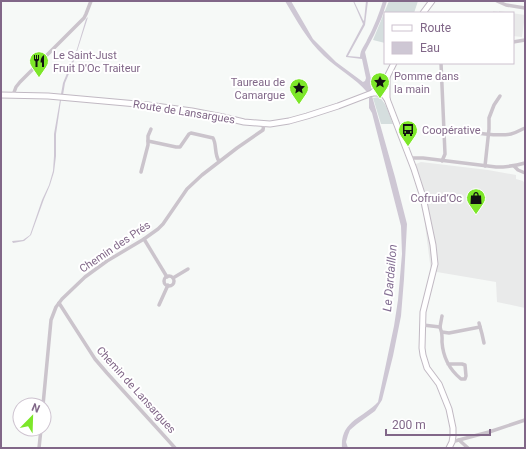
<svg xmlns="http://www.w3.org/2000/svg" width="526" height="449" viewBox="0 0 526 449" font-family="Roboto,sans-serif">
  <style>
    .built { fill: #e9eaea }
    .green { fill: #d5dede }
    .water { fill: #cec7d4 }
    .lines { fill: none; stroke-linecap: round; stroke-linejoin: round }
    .secondary-casing { stroke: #c1b9c3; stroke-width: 7 }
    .street { stroke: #cbc4cc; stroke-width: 3.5 }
    .secondary { stroke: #fff; stroke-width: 5 }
    .labels { text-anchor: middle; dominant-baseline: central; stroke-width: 4; stroke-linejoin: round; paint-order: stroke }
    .poi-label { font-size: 11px; fill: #816788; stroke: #fff; text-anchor: start }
    .street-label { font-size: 11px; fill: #816788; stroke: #fff }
    .water-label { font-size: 12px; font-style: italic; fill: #836e92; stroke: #fff }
  </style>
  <rect width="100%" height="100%" fill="#f6f9f7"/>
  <g class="built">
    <polygon points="493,11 499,12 499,11 525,15 522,37 513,36 513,13 493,13"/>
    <polygon points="421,162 488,170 516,175 516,179 523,181 525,184 525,308 497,302 496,282 431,271 424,217 411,166"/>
  </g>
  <g class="green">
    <polygon points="389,1 418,1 414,13 385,13 385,43 373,40"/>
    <path d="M379 97C388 105 389 115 393 124H381L373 98Z"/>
  </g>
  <g class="water">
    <path d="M285 1H291L313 39 336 62 363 82 365 81 366 78 362 59 346 57V56L363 24 353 1H354L363 20 364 21 366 1H368L365 25 348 56 360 57C360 50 365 45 367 40 374 27 379 14 383 1H387L382 17 374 35 365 52 371 79V90L367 92C355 78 338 69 324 56 307 40 297 21 285 1Z"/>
    <polygon points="88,17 73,64 65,83 63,95 61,94 63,83 77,49 86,19"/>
    <path d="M372 96 395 177 407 224 404 279 401 316 393 356 382 400 375 411 357 424 350 430 348 435 346 442 348 448H342C340 421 363 418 378 402L394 326 398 300 402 254 401 226 372 113 369 108V98Z"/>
    <polygon points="60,100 61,100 56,134 56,156 54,172 50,185 44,199 31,235 24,241 13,243 12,241 23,240 30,235 42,200 49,185 53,171 54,156 54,134"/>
  </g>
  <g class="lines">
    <defs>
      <g id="secondary">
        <polyline points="423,13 432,1"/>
        <polyline points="387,77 387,99 414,169 423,197 433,245 435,264 423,312 422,348 423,355 427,368 439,384 449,409 453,428 453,436 452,442 449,448"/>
        <polyline points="382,83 387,77 394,63"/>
        <polyline points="372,93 375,90 378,84 381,83 385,84"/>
        <polyline points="1,95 48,96 148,105 192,111 223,117 244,122 270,124 289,121 307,116 338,106 372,93 377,93 383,94 387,99"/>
      </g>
    </defs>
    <use href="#secondary" class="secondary-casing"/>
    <g class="street">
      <polyline points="497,1 506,5 525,8"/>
      <polyline points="513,42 525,40"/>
      <polyline points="441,63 445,154 442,161"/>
      <polyline points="13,95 16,87 20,82 84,18 86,14 91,1"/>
      <path d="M461 128C469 134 501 136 511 134 516 133 520 130 525 128"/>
      <path d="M151 129 148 136V141L176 147H180L189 134 191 133 213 138C217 145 214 154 219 161"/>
      <path d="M410 158H423L496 167C507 167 515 166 525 163"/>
      <polyline points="485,166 489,129 489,118 494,105 500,96"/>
      <polyline points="514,166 518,170 525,173"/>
      <polyline points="141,172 148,145 148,141"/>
      <polyline points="144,239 167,277"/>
      <circle cx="169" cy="281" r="5"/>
      <polyline points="173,278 188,269"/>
      <polyline points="59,303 95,359 107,373 167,439 175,448"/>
      <polyline points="159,305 168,285"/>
      <polyline points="479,323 482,334 484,343"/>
      <polyline points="423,325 440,327"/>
      <path d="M440 327C443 335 442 335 442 342 443 357 450 370 461 379H465L466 376 465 365 462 364H448"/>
      <polyline points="440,327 442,316"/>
      <polyline points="442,332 449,333 480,327"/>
      <polyline points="43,405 51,320 56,307 62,299 85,277 107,261 144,239 158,229 163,224 187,189 202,175 237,148 263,130 264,123"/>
      <polyline points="459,440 468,448"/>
      <polyline points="452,442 455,441 489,432 525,420"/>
      <polyline points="39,448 41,429"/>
    </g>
    <use href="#secondary" class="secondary"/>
  </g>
  <defs>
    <symbol id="restaurant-pin" viewBox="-11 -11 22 30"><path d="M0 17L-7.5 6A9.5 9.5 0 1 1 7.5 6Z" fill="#7de729" stroke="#fff"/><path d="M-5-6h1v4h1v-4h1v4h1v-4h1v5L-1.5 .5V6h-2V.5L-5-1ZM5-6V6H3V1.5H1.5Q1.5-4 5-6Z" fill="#111"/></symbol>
    <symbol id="sight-pin" viewBox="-11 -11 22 30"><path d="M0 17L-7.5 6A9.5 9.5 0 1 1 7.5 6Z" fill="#7de729" stroke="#fff"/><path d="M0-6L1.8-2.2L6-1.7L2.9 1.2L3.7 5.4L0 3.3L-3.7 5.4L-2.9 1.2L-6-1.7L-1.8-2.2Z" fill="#111"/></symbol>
    <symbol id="bus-pin" viewBox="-11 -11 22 30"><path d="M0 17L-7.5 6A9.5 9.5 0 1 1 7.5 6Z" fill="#7de729" stroke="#fff"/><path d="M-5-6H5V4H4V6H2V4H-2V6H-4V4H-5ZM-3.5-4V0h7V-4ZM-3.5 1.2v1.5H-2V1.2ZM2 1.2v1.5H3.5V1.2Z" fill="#111"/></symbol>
    <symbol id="shop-pin" viewBox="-11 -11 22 30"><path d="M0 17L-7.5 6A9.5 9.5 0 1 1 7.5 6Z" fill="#7de729" stroke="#fff"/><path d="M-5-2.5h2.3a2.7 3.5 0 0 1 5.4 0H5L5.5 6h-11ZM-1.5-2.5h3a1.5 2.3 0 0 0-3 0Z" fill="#111"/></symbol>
  </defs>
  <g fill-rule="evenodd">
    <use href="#restaurant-pin" x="28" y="50" width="22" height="30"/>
    <use href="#sight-pin" x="369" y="71" width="22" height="30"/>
    <use href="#sight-pin" x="288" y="77" width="22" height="30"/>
    <use href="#bus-pin" x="397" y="119" width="22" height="30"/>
    <use href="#shop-pin" x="465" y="187" width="22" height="30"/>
  </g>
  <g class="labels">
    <g class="poi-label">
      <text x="53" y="55">Le Saint-Just<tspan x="53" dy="13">Fruit D'Oc Traiteur</tspan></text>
      <text x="394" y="76">Pomme dans<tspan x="394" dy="13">la main</tspan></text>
      <text x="285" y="82" text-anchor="end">Taureau de<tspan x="285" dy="13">Camargue</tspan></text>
      <text x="422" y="130">Coopérative</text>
      <text x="462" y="198" text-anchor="end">Cofruid’Oc</text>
    </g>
    <g class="street-label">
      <text transform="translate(184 112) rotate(9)">Route de Lansargues</text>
      <text transform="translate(115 247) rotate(-34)">Chemin des Prés</text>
      <text transform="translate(136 390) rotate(48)">Chemin de Lansargues</text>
    </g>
    <g class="water-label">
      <text transform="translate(390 278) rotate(-85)">Le Dardaillon</text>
    </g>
  </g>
  <rect width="526" height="449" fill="none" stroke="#816788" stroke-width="4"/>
  <rect x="384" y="12" width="130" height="52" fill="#ffffff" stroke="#cdc2cf"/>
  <rect x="392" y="25" width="20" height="6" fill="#ffffff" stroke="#cdc2cf"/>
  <text x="420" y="32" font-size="12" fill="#816788">Route</text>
  <rect x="392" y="42" width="20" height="12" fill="#cec7d4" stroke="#cdc2cf"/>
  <text x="420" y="52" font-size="12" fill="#816788">Eau</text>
  <g transform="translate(32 417) rotate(23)"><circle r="19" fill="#ffffff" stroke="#cdc2cf"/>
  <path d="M0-3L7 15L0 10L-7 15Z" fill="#7de729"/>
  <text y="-6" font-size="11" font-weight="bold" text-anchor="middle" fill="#816788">N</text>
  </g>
  <path d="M386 429v6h104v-6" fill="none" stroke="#816788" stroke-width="2"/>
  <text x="392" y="429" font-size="12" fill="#816788" stroke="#ffffff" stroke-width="3" paint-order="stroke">200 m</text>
</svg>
